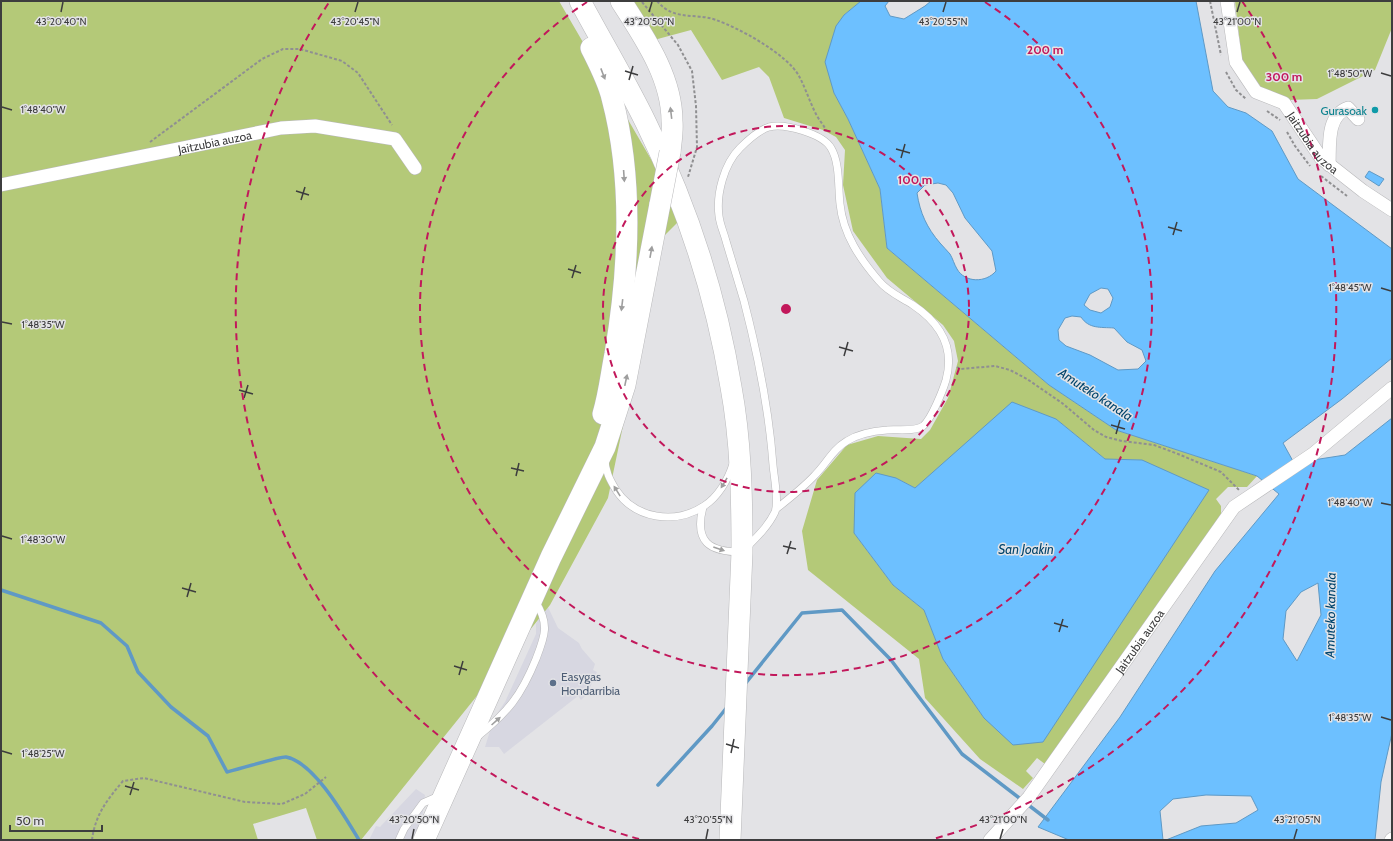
<svg xmlns="http://www.w3.org/2000/svg" width="1393" height="841" viewBox="0 0 1393 841" font-family="Cabin,sans-serif">
  <style>
    .built { fill: #d7d7e1 }
    .green { fill: #b4c978; fill-rule: evenodd }
    .water { fill: #6dc0ff; stroke: #5f99c5; fill-rule: evenodd }
    .lines { fill: none; stroke-linecap: round; stroke-linejoin: round }
    .stream { stroke: #5f99c5; stroke-width: 3.5 }
    .lane-casing { stroke: #b8b8ba; stroke-width: 8 }
    .street-casing { stroke: #b8b8ba; stroke-width: 14 }
    .primary-casing { stroke: #b8b8ba; stroke-width: 22 }
    .path { stroke: #8f8f91; stroke-width: 2; stroke-dasharray: 3 2; stroke-linecap: butt }
    .lane { stroke: #fff; stroke-width: 7 }
    .street { stroke: #fff; stroke-width: 13 }
    .primary { stroke: #fff; stroke-width: 21 }
    .primary-bridge-casing { stroke: #b8b8ba; stroke-width: 22; stroke-linecap: butt }
    .primary-bridge { stroke: #fff; stroke-width: 21 }
    .oneway { fill: #9e9e9e }
    .ticks { fill: none; stroke: #3d3d3e; stroke-width: 1.5 }
    .ring { fill: none; stroke: #c2185b; stroke-width: 2; stroke-dasharray: 7 5 }
    .culture-dot { fill: #0f9aa8; stroke: #e3e3e6; stroke-width: 1.5 }
    .service-dot { fill: #5c6f8a; stroke: #e3e3e6; stroke-width: 1.5 }
    .labels { text-anchor: middle; dominant-baseline: central; stroke-width: 3; stroke-linejoin: round; paint-order: stroke }
    .culture-label { font-size: 12px; fill: #0d838f; stroke: #e3e3e6; text-anchor: end }
    .street-label { font-size: 12px; fill: #3d3d3e; stroke: #e3e3e6 }
    .service-label { font-size: 12px; fill: #4e5e75; stroke: #e3e3e6; text-anchor: start }
    .water-label { font-size: 13px; font-style: italic; fill: #00446c; stroke: #e3e3e6 }
    .ticks-label { font-size: 10px; text-anchor: middle; fill: #3d3d3e; stroke: #e3e3e6; stroke-width: 3; stroke-linejoin: round; paint-order: stroke }
    .centre { fill: #c2185b; stroke: #e3e3e6; stroke-width: 2 }
    .ring-label { font-size: 12px; text-anchor: middle; font-weight: bold; fill: #c2185b; stroke: #e3e3e6; stroke-width: 3; stroke-linejoin: round; paint-order: stroke }
  </style>
  <rect width="100%" height="100%" fill="#e3e3e6"/>
  <g class="built">
    <polygon points="546,603 558,628 579,643 582,649 595,664 593,670 597,672 587,694 581,700 578,696 504,754 499,747 485,747 494,718 505,702 536,634 536,624"/>
    <polygon points="416,789 425,795 422,819 412,840 369,840 376,826 380,827"/>
  </g>
  <g class="green">
    <polygon points="1,1 559,1 684,216 662,238 608,498 550,605 361,840 317,840 306,808 253,824 258,840 1,840"/>
    <path d="M628 1H861L844 15 834 93 848 119 880 189 887 248 1049 385 1116 430 1257 476 1247 487H1228L1216 499 1221 506V514L1109 680 1045 764 1037 758 1026 771 1033 778 1023 789 980 759 925 698 919 659 808 570 802 531 817 480 847 445 878 436 921 439 930 430 948 398 958 361 954 341 943 325 887 278 853 231 843 185 845 150 836 137 823 130 784 118 769 77 759 67 722 80 691 30 654 40ZM1056 419 1105 459 1142 460 984 718 943 659 924 610 893 585 854 533 896 478 915 488 944 463Z"/>
    <polygon points="1235,1 1392,1 1392,28 1375,70 1317,99 1289,100 1263,90 1242,61"/>
  </g>
  <g class="water">
    <path d="M861 1H889L885 6 890 16 904 19 925 6 931 1H1196L1213 91 1228 107 1246 113 1272 131 1298 179 1392 249V358L1342 399 1283 443 1294 463 1345 455 1392 418V733L1381 782 1375 840H1166L1201 826 1236 823 1258 810 1251 796 1206 795 1173 799 1160 811 1163 840H1069L1038 827 1120 717 1215 571 1279 494 1257 476 1116 430 1049 385 887 248 880 189 848 119 834 93 825 62 836 26 844 15ZM938 183 946 185 953 193 965 218 992 251 996 271C986 283 965 283 957 269 954 264 953 259 950 254 947 250 943 247 940 243 927 228 920 213 917 193L925 185ZM1101 288 1108 289 1113 298 1110 307 1101 313 1090 310 1084 305 1090 294ZM1072 316 1081 317C1089 329 1100 327 1114 328L1127 342 1142 350 1146 361 1138 369 1118 370 1090 355 1066 346 1059 340 1058 330 1065 318ZM1318 583 1321 615 1297 661 1283 639 1286 611 1301 592Z"/>
    <polygon points="1369,171 1384,179 1379,186 1365,177"/>
    <polygon points="1012,402 1056,419 1105,459 1142,460 1209,490 1043,742 1013,745 984,718 943,659 924,610 893,585 854,533 855,493 876,473 896,478 915,488"/>
  </g>
  <g class="lines">
    <g class="stream">
      <path d="M1 590 101 623 127 646 138 672 171 707 208 736 227 772C236 770 281 756 286 757 314 762 345 817 359 840"/>
      <polyline points="745,684 802,613 842,610 891,660 962,754 1048,820"/>
      <polyline points="658,785 712,726 728,706"/>
    </g>
    <defs>
      <g id="lane">
        <path d="M605 459C605 471 610 480 616 490 635 519 675 525 704 506 718 497 728 480 733 464"/>
        <path d="M703 507C694 542 709 552 742 552 754 540 768 527 775 512 779 502 774 477 773 465 769 410 758 355 744 301 738 281 732 261 726 241 724 233 720 225 719 216 716 194 724 164 740 148 747 141 759 130 769 127 785 123 823 134 831 148 840 163 838 187 840 204 843 234 860 259 879 281 889 293 901 297 913 305 940 323 955 347 946 380 943 390 931 420 923 426 914 432 897 429 887 430 874 431 858 434 847 441 832 450 827 463 815 475 804 487 790 498 776 509"/>
        <path d="M477 737C508 712 521 696 536 659 545 636 550 624 535 601"/>
        <polyline points="399,840 404,829 423,803 439,796"/>
      </g>
      <g id="street">
        <path id="s1" d="M1227 1 1236 62 1256 92 1284 103 1321 158 1363 191 1392 210"/>
        <path d="M1329 165C1330 145 1326 116 1348 108L1358 119"/>
        <path id="s2" d="M1 185 281 128 315 126 395 139 415 168"/>
        <path id="s3" d="M990 840 1029 797 1234 507 1313 454 1392 388"/>
        <polyline points="1391,840 1392,839"/>
      </g>
      <g id="primary">
        <path d="M580 1C602 42 626 82 646 123 687 206 716 296 731 387 741 441 742 497 742 552L730 840"/>
        <path d="M621 1C644 37 672 77 672 121 673 131 671 142 670 152"/>
        <path d="M591 48C599 64 608 81 612 98 634 181 629 271 615 354 611 374 609 394 603 414"/>
        <polyline points="424,840 551,557 605,447 625,385 660,204"/>
      </g>
    </defs>
    <use href="#lane" class="lane-casing"/>
    <use href="#street" class="street-casing"/>
    <use href="#primary" class="primary-casing"/>
    <g class="path">
      <path d="M657 1C675 22 694 12 716 20 739 28 787 54 799 76 805 87 809 100 815 112 818 119 823 124 826 130"/>
      <polyline points="1210,1 1221,55"/>
      <polyline points="642,2 678,45 692,71 696,106 697,147 688,177"/>
      <polyline points="1226,72 1236,90 1246,99"/>
      <polyline points="1267,111 1280,120"/>
      <polyline points="1287,132 1295,146 1310,166"/>
      <polyline points="150,142 262,59 283,49 300,49 342,61 358,73 392,125"/>
      <polyline points="1321,176 1347,196"/>
      <polyline points="957,367 960,369 995,366 1010,370 1027,379 1062,403 1094,430 1106,437 1122,441 1154,445 1178,454 1221,472 1239,490"/>
      <path d="M92 840C95 815 107 800 123 781L144 778 245 802 282 804 305 794 326 777"/>
    </g>
    <use href="#lane" class="lane"/>
    <use href="#street" class="street"/>
    <use href="#primary" class="primary"/>
    <defs>
      <polyline id="primary-bridge" points="660,204 670,152"/>
    </defs>
    <use href="#primary-bridge" class="primary-bridge-casing"/>
    <use href="#primary-bridge" class="primary-bridge"/>
  </g>
  <defs><path id="oneway-solid" d="M-6-.8H1V-3.2L6.5 0L1 3.2V.8H-6Z"/></defs>
  <g class="oneway">
    <use href="#oneway-solid" transform="translate(603 74) rotate(69)"/>
    <use href="#oneway-solid" transform="translate(671 113) rotate(-97)"/>
    <use href="#oneway-solid" transform="translate(624 176) rotate(86)"/>
    <use href="#oneway-solid" transform="translate(651 252) rotate(-80)"/>
    <use href="#oneway-solid" transform="translate(622 305) rotate(97)"/>
    <use href="#oneway-solid" transform="translate(626 380) rotate(-78)"/>
    <use href="#oneway-solid" transform="translate(724 483) rotate(121)"/>
    <use href="#oneway-solid" transform="translate(617 491) rotate(-122)"/>
    <use href="#oneway-solid" transform="translate(719 549) rotate(19)"/>
    <use href="#oneway-solid" transform="translate(496 721) rotate(-42)"/>
  </g>
  <path class="ticks" d="M61 12 63 2M355 12 358 2M649 12 652 2M943 12 946 2M1237 12 1240 2M625 71 638 75M1381 73 1391 76M629 80 633 66M2 107 12 110M896 149 910 153M901 158 905 144M296 191 309 195M301 200 305 187M1168 227 1182 231M1173 235 1177 222M568 269 581 273M572 278 576 265M1381 288 1391 291M2 322 12 324M839 347 853 351M844 356 848 342M239 390 253 394M244 398 248 385M1111 425 1125 429M1116 434 1120 420M511 468 524 471M516 476 519 463M1381 503 1391 505M2 536 12 539M783 546 796 549M787 554 791 541M182 588 196 592M187 597 191 583M1054 623 1068 627M1059 632 1063 619M454 666 467 670M459 675 463 661M1381 717 1391 720M726 744 739 748M2 751 12 754M731 753 734 739M125 786 139 790M130 795 134 782M412 839 414 829M706 839 708 829M1000 839 1003 829M1294 839 1297 829"/>
  <g class="ring">
    <circle cx="786" cy="309" r="183"/>
    <path d="M985 2A366 366 0 1 1 587 2"/>
    <path d="M639 839A550 550 0 0 1 330 1M1242 1A550 550 0 0 1 933 839"/>
  </g>
  <circle class="culture-dot" cx="1375" cy="110" r="4"/>
  <circle class="service-dot" cx="553" cy="683" r="4"/>
  <g class="labels">
    <g class="culture-label">
      <text x="1367" y="110">Gurasoak</text>
    </g>
    <g class="street-label">
      <text stroke="none"><textPath href="#s1" startOffset="177">Jaitzubia auzoa</textPath></text>
      <text stroke="none"><textPath href="#s2" startOffset="218">Jaitzubia auzoa</textPath></text>
      <text stroke="none"><textPath href="#s3" startOffset="249">Jaitzubia auzoa</textPath></text>
    </g>
    <g class="service-label">
      <text x="561" y="676">Easygas<tspan x="561" dy="14">Hondarribia</tspan></text>
    </g>
    <g class="water-label">
      <text transform="translate(1096 394) rotate(33)">Amuteko kanala</text>
      <text x="1026" y="549">San Joakin</text>
      <text transform="translate(1330 615) rotate(-89)">Amuteko kanala</text>
    </g>
  </g>
  <g class="ticks-label">
    <text x="61" y="25">43°20'40"N</text>
    <text x="355" y="25">43°20'45"N</text>
    <text x="649" y="25">43°20'50"N</text>
    <text x="943" y="25">43°20'55"N</text>
    <text x="1237" y="25">43°21'00"N</text>
    <text x="1350" y="77">1°48'50"W</text>
    <text x="43" y="113">1°48'40"W</text>
    <text x="1350" y="291">1°48'45"W</text>
    <text x="43" y="328">1°48'35"W</text>
    <text x="1350" y="506">1°48'40"W</text>
    <text x="43" y="543">1°48'30"W</text>
    <text x="1350" y="721">1°48'35"W</text>
    <text x="43" y="757">1°48'25"W</text>
    <text x="414" y="823">43°20'50"N</text>
    <text x="708" y="823">43°20'55"N</text>
    <text x="1003" y="823">43°21'00"N</text>
    <text x="1297" y="823">43°21'05"N</text>
  </g>
  <circle cx="786" cy="309" r="6" class="centre"/>
  <g class="ring-label">
    <text x="1045" y="54">200 m</text>
    <text x="1284" y="81">300 m</text>
    <text x="915" y="184">100 m</text>
  </g>
  <rect width="1393" height="841" fill="none" stroke="#3d3d3e" stroke-width="4"/>
  <path d="M10 825v6h92v-6" fill="none" stroke="#3d3d3e" stroke-width="2"/>
  <text x="16" y="825" font-size="12" fill="#3d3d3e" stroke="#e3e3e6" stroke-width="3" paint-order="stroke">50 m</text>
</svg>
